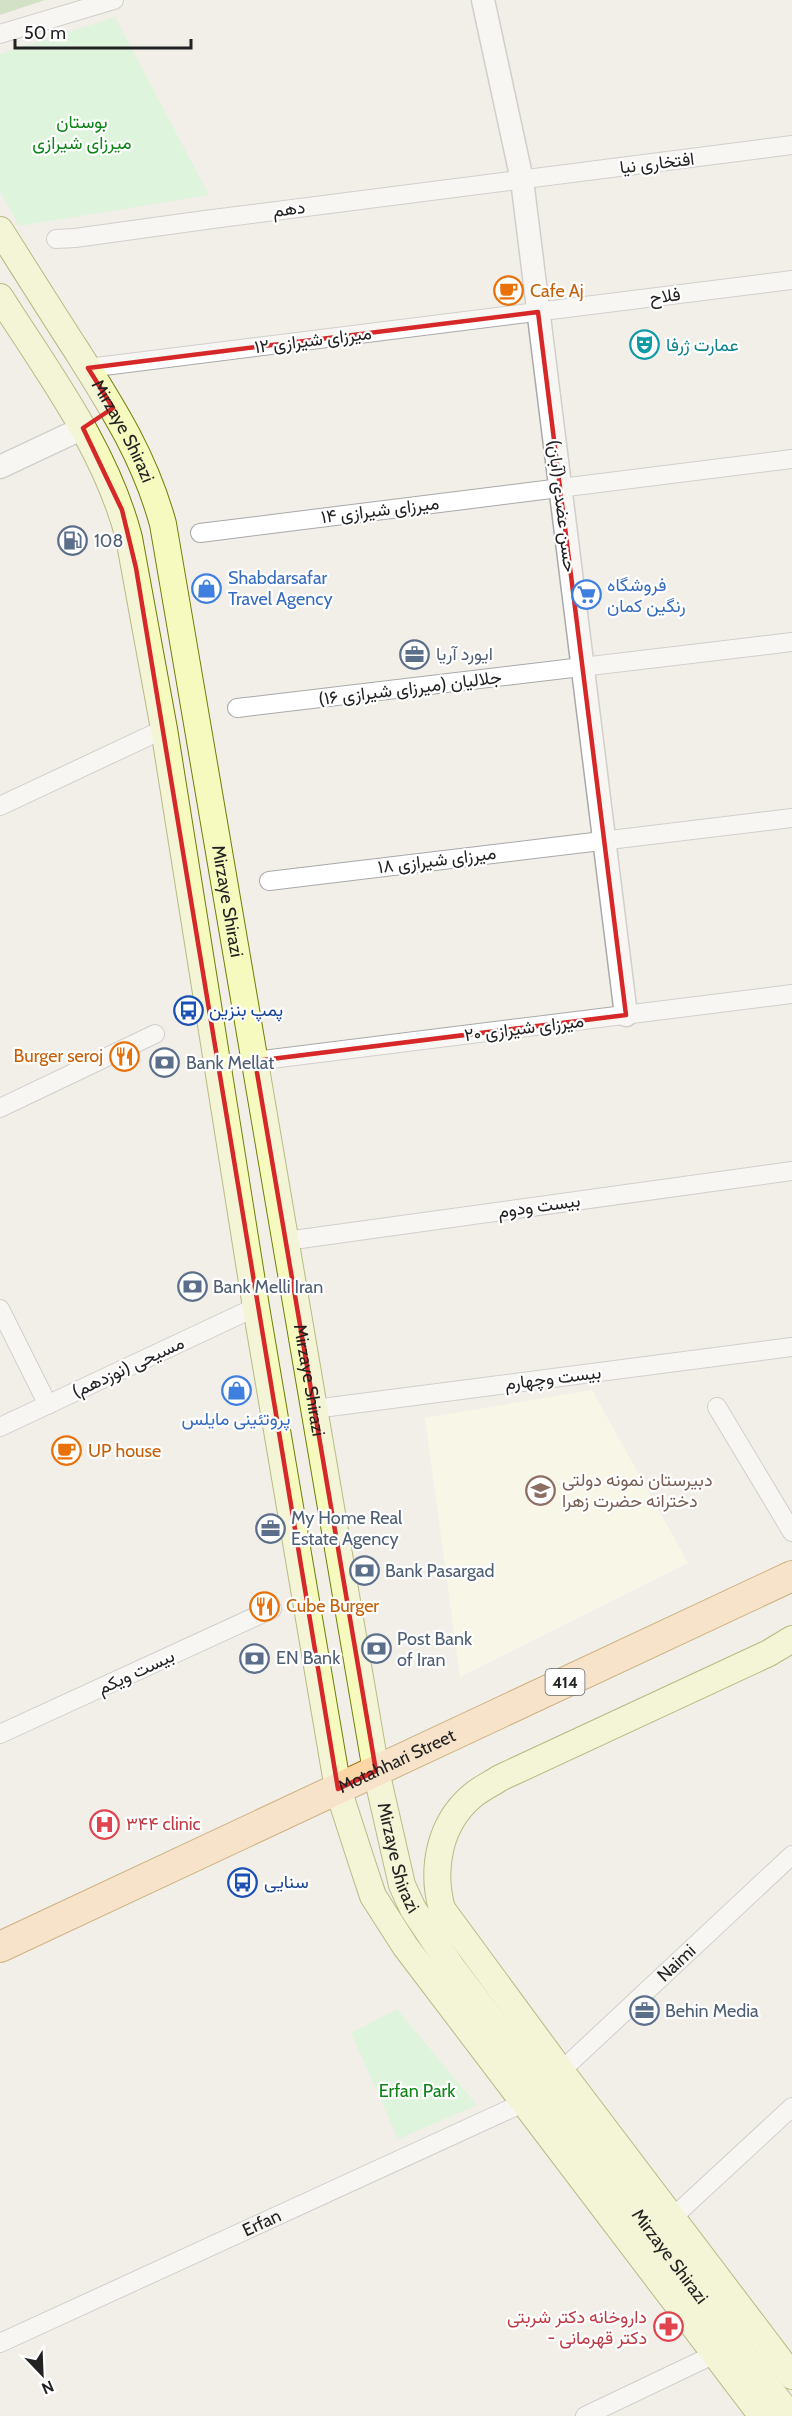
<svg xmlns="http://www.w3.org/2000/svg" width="792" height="2416" viewBox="0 0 792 2416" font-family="Cabin,Vazirmatn,sans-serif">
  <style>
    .education { fill: #ffffe5 }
    .forest { fill: #add19e }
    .park { fill: #c8facc }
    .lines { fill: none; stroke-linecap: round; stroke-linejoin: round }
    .minor-casing { stroke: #a9a9a9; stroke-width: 20 }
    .tertiary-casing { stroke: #a9a9a9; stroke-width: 25 }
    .secondary-casing { stroke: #707d05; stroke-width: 28 }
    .primary-casing { stroke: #a06b00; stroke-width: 32 }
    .minor { stroke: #fff; stroke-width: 18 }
    .tertiary { stroke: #fff; stroke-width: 22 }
    .secondary { stroke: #f7fabf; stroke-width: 26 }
    .primary { stroke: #fcd6a4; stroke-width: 30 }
    .marked { fill: none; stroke: #d62828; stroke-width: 4.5; stroke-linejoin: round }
    .labels { text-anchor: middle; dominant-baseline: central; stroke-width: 4.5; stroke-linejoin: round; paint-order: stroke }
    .shield { fill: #fff; stroke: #646464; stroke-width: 1.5 }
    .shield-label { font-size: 16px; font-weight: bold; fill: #222 }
    .park-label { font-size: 18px; fill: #0c8416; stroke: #fff }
    .street-label { font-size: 18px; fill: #222; stroke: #fff }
    .food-label { font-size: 18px; fill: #c56008; stroke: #fff; text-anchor: start }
    .culture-label { font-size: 18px; fill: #0d838f; stroke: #fff; text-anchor: start }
    .service-label { font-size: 18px; fill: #4e5e75; stroke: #fff; text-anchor: start }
    .shop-label { font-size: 18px; fill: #366cbe; stroke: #fff; text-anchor: start }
    .transit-label { font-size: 18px; fill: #164399; stroke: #fff; text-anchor: start }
    .education-label { font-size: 18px; fill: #785e54; stroke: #fff; text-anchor: start }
    .health-label { font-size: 18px; fill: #be3a42; stroke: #fff; text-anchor: start }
  </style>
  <rect width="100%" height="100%" fill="#f2efe9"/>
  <polygon class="education" points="592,1390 688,1563 460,1677 425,1418"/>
  <polygon class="forest" points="0,0 45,0 0,15"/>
  <g class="park">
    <polygon points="115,17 209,195 19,226 0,192 0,54"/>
    <polygon points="397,2009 477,2105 398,2139 351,2033"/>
  </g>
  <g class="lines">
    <defs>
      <g id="minor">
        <polyline points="0,34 114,0"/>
        <polyline points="56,239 75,238 205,220 792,145"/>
        <polyline points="88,368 792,280"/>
        <polyline points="200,533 792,459"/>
        <polyline points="237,708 792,642"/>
        <polyline points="0,806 164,729"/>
        <polyline points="269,881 792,818"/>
        <polyline points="255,1061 792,994"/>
        <polyline points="0,1108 155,1034"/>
        <polyline points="286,1241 792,1171"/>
        <polyline points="0,1309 48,1405"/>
        <polyline points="717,1407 792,1532"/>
        <polyline points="314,1409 792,1347"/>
        <polyline points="0,1427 256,1307"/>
        <polyline points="0,1734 272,1609"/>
        <path id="s1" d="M561 2071 792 1855"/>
        <polyline points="672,2218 792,2107"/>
        <path id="s2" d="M0 2343 523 2103"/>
        <polyline points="585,2416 715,2354"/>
      </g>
      <g id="tertiary">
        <polyline points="483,0 522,180 626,1015"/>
        <polyline points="0,467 83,428"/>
      </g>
      <g id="secondary">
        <path id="s3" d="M0 230C26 271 51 311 77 351 113 408 145 458 163 524L376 1771 402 1885 413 1909 451 1966 790 2416"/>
        <path d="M0 297C49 374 106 449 129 538L164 729 256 1307 338 1789 363 1866 373 1896 405 1946 762 2416"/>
        <path d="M792 1639 769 1653 500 1778C491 1784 480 1789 472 1796 439 1824 431 1869 442 1909L561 2071 792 2376"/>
      </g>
      <g id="primary">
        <path id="s4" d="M0 1947 792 1576"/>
      </g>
    </defs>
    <use href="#minor" class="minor-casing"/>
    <use href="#tertiary" class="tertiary-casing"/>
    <use href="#secondary" class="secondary-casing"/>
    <use href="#primary" class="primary-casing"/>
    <use href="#minor" class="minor"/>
    <use href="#tertiary" class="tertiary"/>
    <use href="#secondary" class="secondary"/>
    <use href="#primary" class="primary"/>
  </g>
  <path d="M0 0H792V2416H0ZM538 312 626 1015 255 1061 376 1771 338 1789 136 568 122 510 83 428 113 408 88 368Z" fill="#f2efe9" fill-opacity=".55" fill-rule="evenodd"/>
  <path class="marked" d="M538 312 626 1015 255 1061 376 1771 338 1789 136 568 122 510 83 428 113 408 88 368Z"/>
  <defs>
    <symbol id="cafe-ring" viewBox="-11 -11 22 22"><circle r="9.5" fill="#fff" stroke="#e8710a" stroke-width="1.5"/><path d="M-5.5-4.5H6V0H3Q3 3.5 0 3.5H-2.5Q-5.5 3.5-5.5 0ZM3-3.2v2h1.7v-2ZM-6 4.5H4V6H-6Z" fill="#e8710a"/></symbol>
    <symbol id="theatre-ring" viewBox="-11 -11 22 22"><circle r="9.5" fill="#fff" stroke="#0f9aa8" stroke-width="1.5"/><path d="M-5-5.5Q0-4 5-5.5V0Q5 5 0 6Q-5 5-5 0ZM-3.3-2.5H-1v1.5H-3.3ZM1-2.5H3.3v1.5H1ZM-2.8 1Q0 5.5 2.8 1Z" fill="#0f9aa8"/></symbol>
    <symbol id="fuel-ring" viewBox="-11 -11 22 22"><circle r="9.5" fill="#fff" stroke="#5c6f8a" stroke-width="1.5"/><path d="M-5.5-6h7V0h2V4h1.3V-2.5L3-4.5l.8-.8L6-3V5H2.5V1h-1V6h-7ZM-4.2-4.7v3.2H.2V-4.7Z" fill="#5c6f8a"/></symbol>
    <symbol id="shop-ring" viewBox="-11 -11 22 22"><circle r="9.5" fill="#fff" stroke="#3f7fe0" stroke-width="1.5"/><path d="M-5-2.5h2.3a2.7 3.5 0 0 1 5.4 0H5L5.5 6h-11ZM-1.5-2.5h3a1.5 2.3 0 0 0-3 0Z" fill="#3f7fe0"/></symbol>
    <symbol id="supermarket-ring" viewBox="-11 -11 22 22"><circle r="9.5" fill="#fff" stroke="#3f7fe0" stroke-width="1.5"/><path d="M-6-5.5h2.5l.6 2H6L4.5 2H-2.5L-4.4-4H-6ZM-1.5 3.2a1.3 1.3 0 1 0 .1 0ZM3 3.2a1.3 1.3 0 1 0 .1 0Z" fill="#3f7fe0"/></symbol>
    <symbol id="office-ring" viewBox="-11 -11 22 22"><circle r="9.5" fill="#fff" stroke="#5c6f8a" stroke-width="1.5"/><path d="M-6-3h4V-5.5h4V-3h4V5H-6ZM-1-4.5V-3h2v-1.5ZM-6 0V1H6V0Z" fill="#5c6f8a"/></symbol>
    <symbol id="bus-ring" viewBox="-11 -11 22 22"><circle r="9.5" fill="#fff" stroke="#1a4fb4" stroke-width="1.5"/><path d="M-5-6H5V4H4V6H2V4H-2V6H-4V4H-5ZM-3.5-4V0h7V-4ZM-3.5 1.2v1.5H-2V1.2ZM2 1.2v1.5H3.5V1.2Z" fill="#1a4fb4"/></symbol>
    <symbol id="restaurant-ring" viewBox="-11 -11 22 22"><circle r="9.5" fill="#fff" stroke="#e8710a" stroke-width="1.5"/><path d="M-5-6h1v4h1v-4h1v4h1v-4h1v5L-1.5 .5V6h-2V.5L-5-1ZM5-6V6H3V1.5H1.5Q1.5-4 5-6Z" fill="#e8710a"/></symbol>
    <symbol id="bank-ring" viewBox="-11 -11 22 22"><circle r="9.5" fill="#fff" stroke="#5c6f8a" stroke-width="1.5"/><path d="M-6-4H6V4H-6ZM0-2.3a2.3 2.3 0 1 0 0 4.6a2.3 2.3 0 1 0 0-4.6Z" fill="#5c6f8a"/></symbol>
    <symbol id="school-ring" viewBox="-11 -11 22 22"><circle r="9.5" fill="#fff" stroke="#8d6e63" stroke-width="1.5"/><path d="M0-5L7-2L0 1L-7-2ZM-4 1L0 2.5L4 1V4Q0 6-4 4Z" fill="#8d6e63"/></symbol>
    <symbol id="hospital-ring" viewBox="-11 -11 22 22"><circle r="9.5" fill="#fff" stroke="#e0444e" stroke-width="1.5"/><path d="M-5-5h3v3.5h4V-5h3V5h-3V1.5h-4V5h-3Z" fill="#e0444e"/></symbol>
    <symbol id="pharmacy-ring" viewBox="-11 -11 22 22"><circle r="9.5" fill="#fff" stroke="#e0444e" stroke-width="1.5"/><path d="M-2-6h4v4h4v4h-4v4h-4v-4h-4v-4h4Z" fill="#e0444e"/></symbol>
  </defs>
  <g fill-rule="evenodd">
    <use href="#cafe-ring" x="492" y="274" width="33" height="33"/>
    <use href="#theatre-ring" x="628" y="328" width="33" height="33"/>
    <use href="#fuel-ring" x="56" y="524" width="33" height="33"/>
    <use href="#shop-ring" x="190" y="572" width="33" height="33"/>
    <use href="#supermarket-ring" x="570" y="578" width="33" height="33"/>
    <use href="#office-ring" x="398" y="638" width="33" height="33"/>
    <use href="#bus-ring" x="172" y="994" width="33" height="33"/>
    <use href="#restaurant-ring" x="108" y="1040" width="33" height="33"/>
    <use href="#bank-ring" x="148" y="1046" width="33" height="33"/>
    <use href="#bank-ring" x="176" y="1270" width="33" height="33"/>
    <use href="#shop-ring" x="220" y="1374" width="33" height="33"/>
    <use href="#cafe-ring" x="50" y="1434" width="33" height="33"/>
    <use href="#school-ring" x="524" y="1474" width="33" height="33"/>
    <use href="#office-ring" x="254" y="1512" width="33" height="33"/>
    <use href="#bank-ring" x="348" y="1554" width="33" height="33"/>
    <use href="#restaurant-ring" x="248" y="1590" width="33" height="33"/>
    <use href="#bank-ring" x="360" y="1632" width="33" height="33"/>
    <use href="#bank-ring" x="238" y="1642" width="33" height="33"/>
    <use href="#hospital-ring" x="88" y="1808" width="33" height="33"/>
    <use href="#bus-ring" x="226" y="1866" width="33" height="33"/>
    <use href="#office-ring" x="628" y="1994" width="33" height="33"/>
    <use href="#pharmacy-ring" x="652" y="2310" width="33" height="33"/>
  </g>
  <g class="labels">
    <rect class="shield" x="545.5" y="1669" width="39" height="26" rx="4.5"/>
    <g class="shield-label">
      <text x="565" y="1682">414</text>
    </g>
    <g class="park-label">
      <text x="82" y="122">بوستان<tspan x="82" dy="21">میرزای شیرازی</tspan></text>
      <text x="417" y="2091">Erfan Park</text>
    </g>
    <g class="street-label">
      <text transform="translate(657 163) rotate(-7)">افتخاری نیا</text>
      <text transform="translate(289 209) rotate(-7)">دهم</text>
      <text transform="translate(665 296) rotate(-7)">فلاح</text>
      <text transform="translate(313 340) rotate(-7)">میرزای شیرازی ۱۲</text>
      <text stroke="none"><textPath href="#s3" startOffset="236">Mirzaye Shirazi</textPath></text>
      <text transform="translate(562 506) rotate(83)">حسن عضدی (آبان)</text>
      <text transform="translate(380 510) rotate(-7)">میرزای شیرازی ۱۴</text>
      <text transform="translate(410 688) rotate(-7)">جلالیان (میرزای شیرازی ۱۶)</text>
      <text transform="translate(437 860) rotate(-7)">میرزای شیرازی ۱۸</text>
      <text stroke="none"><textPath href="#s3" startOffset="720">Mirzaye Shirazi</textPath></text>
      <text transform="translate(524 1028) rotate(-7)">میرزای شیرازی ۲۰</text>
      <text transform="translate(539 1206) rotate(-8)">بیست ودوم</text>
      <text transform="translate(128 1367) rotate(-25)">مسیحی (نوزدهم)</text>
      <text transform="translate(553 1378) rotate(-7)">بیست وچهارم</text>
      <text stroke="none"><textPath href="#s3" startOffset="1206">Mirzaye Shirazi</textPath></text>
      <text transform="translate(136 1672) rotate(-25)">بیست ویکم</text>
      <text stroke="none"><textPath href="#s4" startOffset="438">Motahhari Street</textPath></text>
      <text stroke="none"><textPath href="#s3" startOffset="1692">Mirzaye Shirazi</textPath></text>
      <text stroke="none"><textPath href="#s1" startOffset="158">Naimi</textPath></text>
      <text stroke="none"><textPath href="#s2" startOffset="288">Erfan</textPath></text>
      <text stroke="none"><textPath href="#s3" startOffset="2178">Mirzaye Shirazi</textPath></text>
    </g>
    <g class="food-label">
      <text x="530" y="291">Cafe Aj</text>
      <text x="103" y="1056" text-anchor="end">Burger seroj</text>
      <text x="88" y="1451">UP house</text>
      <text x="286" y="1606">Cube Burger</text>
    </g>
    <g class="culture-label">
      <text x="666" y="345">عمارت ژرفا</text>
    </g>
    <g class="service-label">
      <text x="94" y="541">108</text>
      <text x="436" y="654">ایورد آریا</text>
      <text x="186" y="1063">Bank Mellat</text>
      <text x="213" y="1287">Bank Melli Iran</text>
      <text x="291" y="1518">My Home Real<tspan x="291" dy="21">Estate Agency</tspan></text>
      <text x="385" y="1571">Bank Pasargad</text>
      <text x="397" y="1639">Post Bank<tspan x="397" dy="21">of Iran</tspan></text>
      <text x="276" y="1658">EN Bank</text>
      <text x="665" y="2011">Behin Media</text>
    </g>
    <g class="shop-label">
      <text x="228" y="578">Shabdarsafar<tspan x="228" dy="21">Travel Agency</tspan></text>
      <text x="607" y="585">فروشگاه<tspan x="607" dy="21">رنگین کمان</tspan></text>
      <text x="236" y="1419" text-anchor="middle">پروتئینی مایلس</text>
    </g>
    <g class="transit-label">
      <text x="209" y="1010">پمپ بنزین</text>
      <text x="264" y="1882">سنایی</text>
    </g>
    <g class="education-label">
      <text x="562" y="1480">دبیرستان نمونه دولتی<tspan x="562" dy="21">دخترانه حضرت زهرا</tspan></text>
    </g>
    <g class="health-label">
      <text x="126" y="1824">۳۴۴ clinic</text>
      <text x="647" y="2317" text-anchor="end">داروخانه دکتر شربتی<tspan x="647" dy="21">- دکتر قهرمانی</tspan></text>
    </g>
  </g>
  <g transform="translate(42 2374) rotate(157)" stroke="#ffffff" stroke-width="4.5" paint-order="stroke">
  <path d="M0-4.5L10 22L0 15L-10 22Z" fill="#222222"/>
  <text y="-9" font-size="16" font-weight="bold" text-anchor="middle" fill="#222222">N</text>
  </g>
  <path d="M15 39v9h176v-9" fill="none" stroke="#222222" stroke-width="3"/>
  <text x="24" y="39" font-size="18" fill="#222222" stroke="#ffffff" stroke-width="4.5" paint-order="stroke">50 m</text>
</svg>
